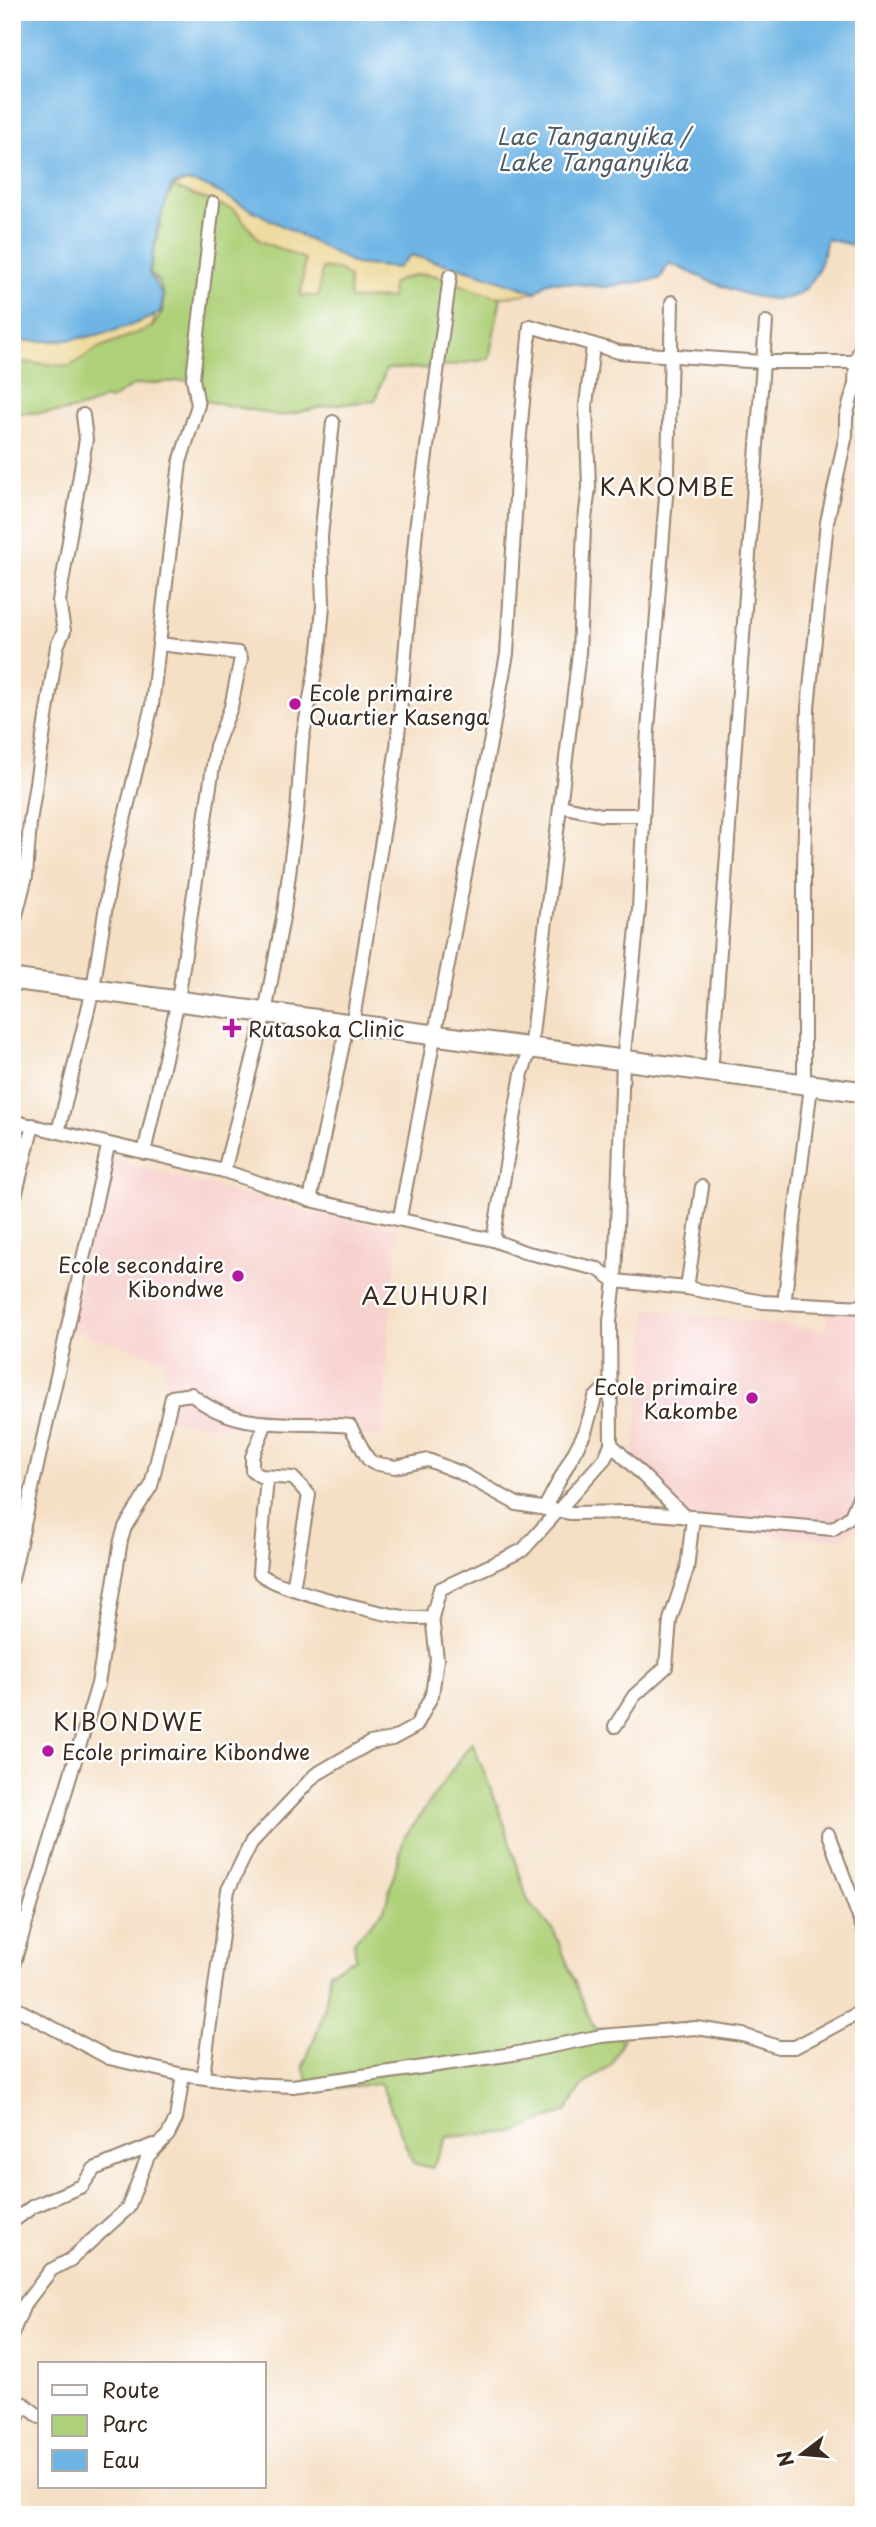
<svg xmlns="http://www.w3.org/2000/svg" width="876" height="2527" viewBox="0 0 876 2527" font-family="'Playpen Sans',sans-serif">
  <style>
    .built { fill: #f7d0ce }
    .green { fill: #aed078; stroke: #747d4b; stroke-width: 2 }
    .sand { fill: #eeda9e; stroke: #94825e; stroke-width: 2 }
    .water { fill: #6eb5e5; stroke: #547082; stroke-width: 2 }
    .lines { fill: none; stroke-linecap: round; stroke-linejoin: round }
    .minor-casing { stroke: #988572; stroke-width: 16 }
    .highway-casing { stroke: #988572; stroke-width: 23 }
    .minor { stroke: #fff; stroke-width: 12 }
    .highway { stroke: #fff; stroke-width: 19 }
    .poi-dot { fill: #b5179e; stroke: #fff; stroke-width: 2.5 }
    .labels { text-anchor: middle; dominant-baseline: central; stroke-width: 5; stroke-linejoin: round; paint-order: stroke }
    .poi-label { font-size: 21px; fill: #3b2a1e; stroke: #fff; text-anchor: start }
    .water-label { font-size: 23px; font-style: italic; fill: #4d5b64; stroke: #fff }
    .quarter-label { font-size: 24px; letter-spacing: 2px; fill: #3b2a1e; stroke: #fff }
  </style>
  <rect width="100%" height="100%" fill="#fff"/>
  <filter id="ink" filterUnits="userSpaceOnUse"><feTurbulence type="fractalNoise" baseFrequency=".0143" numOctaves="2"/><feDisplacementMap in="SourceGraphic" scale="14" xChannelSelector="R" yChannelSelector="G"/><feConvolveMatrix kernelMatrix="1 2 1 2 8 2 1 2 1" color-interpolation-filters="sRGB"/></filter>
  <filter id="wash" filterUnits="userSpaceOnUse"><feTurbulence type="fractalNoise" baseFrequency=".00686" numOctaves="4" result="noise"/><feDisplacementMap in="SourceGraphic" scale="28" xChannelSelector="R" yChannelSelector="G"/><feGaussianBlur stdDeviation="1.57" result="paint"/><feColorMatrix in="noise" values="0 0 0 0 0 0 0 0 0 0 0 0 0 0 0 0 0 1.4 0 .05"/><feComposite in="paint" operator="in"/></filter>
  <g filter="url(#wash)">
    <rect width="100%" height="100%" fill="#f5e0c6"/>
    <g class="built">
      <polygon points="107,1158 308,1212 399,1229 389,1324 383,1436 268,1432 162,1419 165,1359 71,1330"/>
      <polygon points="648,1309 823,1331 829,1312 864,1313 864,1527 858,1527 841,1539 700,1531 633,1465"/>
    </g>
    <g class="green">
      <path d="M173 187 235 210 260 241 305 259 301 295 322 268 339 270 349 277 350 299 390 298 392 284C426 262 467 285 501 297L489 359 436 368 386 369 375 401 332 405 282 416 191 398V380L134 385 110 400 104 398C78 415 43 413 12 413V361L70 366 98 348 152 327 162 313 164 296 158 281 150 273 164 205Z"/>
      <path d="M472 1742 503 1820 528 1901 554 1931 594 2028 623 2039 612 2064 582 2086 567 2111 515 2132 447 2137 432 2168 413 2163 381 2084 311 2089 303 2066C316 2036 329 2005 329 1972L356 1958 354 1941 384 1910 404 1838Z"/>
    </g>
    <g class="sand">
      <path d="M182 182H197L410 255 472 271 535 292C525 294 512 297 502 297 462 294 434 257 392 284L391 298 350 299 349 277 339 270 322 268 318 296H301L305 259 260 241 235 210 173 187Z"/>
      <path d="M155 316 152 327 98 348 70 366 12 361V340C66 345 105 332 155 316Z"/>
    </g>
    <path class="water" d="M12 12H864V248L827 239C822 257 820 274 806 288 777 319 701 276 669 263L660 279 605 287 550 281 535 292 472 271 411 255 397 268 355 264 214 190C199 183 188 179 172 185L158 224 149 273 163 296 160 313C114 335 63 345 12 340Z"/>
  </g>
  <g filter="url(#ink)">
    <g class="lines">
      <defs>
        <g id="minor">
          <polyline points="561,806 602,815 642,815"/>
          <polyline points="12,931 26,876 30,822 57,646 64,631 59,601 86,439 83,415"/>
          <polyline points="352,1026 397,747 416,529 450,276"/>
          <polyline points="711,1073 766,322"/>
          <polyline points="804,1085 804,867 808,708 827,522 846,435 846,417 855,384 856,360 864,339"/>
          <polyline points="12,1121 224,1171 310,1200 493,1240 524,1252 598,1269 615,1281 687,1288 763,1302 864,1307"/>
          <polyline points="58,1132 93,989 111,873 152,705 180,462 198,405 193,378 213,203"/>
          <polyline points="144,1153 178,1000 216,746 231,707 241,658 238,653 159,644"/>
          <polyline points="224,1171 265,1013 284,912 297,813 302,741 319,651 323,606 321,537 333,422"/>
          <polyline points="310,1200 347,1025"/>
          <polyline points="12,1208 33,1125"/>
          <polyline points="400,1217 507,654 519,445 530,326 619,352 763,362 864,362"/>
          <polyline points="493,1240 522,1073 530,1050 579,653 584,528 589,487 586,405 593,346"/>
          <polyline points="687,1288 702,1187"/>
          <polyline points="784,1304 811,1086"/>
          <polyline points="266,1423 252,1457 252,1470 260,1476 293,1478 309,1495 293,1589"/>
          <polyline points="611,1444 685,1517"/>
          <path d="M267 1477 259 1572C266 1587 382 1614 404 1617 414 1619 423 1618 432 1617"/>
          <polyline points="544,1509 585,1432 595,1398 609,1384"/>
          <polyline points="12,1579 108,1146"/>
          <polyline points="615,1726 634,1696 666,1667 670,1620 687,1569 693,1518"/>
          <polyline points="828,1834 864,1931"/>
          <path d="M12 1969 98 1684 121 1540 125 1527 151 1486 172 1397 191 1394C237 1434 295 1420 350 1426L368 1459 373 1463 395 1467 428 1460 461 1473 517 1504 571 1513 633 1512 833 1529 851 1516 864 1485"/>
          <polyline points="12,2006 109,2058 183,2075 250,2084 293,2086 513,2054 601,2036 696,2028 743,2035 778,2047 795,2047 864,2010"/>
          <polyline points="203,2076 228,1890 251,1843 315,1775 370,1743 392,1739 416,1726 432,1695 437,1659 432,1617 440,1589 523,1550 605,1458 611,1444 610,1321 615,1281 623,1062 639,909 646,757 668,470 672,302"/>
          <polyline points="12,2222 32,2207 82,2186 94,2169 153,2145"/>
          <polyline points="12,2334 24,2305 51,2270 70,2260 128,2208 148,2156 168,2135 176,2119 183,2075"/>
          <polyline points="12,2415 18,2417 24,2404 40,2417"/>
        </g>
        <polyline id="highway" points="12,979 864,1092"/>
      </defs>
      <use href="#minor" class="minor-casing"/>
      <use href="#highway" class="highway-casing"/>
      <use href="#minor" class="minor"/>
      <use href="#highway" class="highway"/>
    </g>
  </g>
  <g class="poi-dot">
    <circle cx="295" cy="704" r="7"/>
    <path d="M228.5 1017.5h7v7h7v7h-7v7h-7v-7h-7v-7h7z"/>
    <circle cx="238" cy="1276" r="7"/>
    <circle cx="752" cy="1398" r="7"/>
    <circle cx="48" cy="1751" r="7"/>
  </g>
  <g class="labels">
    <g class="poi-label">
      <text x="309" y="692">Ecole primaire<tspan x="309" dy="24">Quartier Kasenga</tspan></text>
      <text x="248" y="1028">Rutasoka Clinic</text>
      <text x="224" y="1264" text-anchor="end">Ecole secondaire<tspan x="224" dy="24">Kibondwe</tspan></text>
      <text x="738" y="1386" text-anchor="end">Ecole primaire<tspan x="738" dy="24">Kakombe</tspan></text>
      <text x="62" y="1751">Ecole primaire Kibondwe</text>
    </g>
    <g class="water-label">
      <text x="593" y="135">Lac Tanganyika /<tspan x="593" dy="26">Lake Tanganyika</tspan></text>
    </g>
    <g class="quarter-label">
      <text x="668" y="486">KAKOMBE</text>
      <text x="426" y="1295">AZUHURI</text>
      <text x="129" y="1721">KIBONDWE</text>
    </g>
  </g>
  <rect width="876" height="2527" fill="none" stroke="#fff" stroke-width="42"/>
  <rect x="38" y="2362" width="228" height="126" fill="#ffffff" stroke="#b1aaa5" stroke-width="2"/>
  <rect x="52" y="2385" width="35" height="10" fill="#ffffff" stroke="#b1aaa5" stroke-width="2"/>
  <text x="102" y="2398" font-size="21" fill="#3b2a1e">Route</text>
  <rect x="52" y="2415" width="35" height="21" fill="#aed078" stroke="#b1aaa5" stroke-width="2"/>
  <text x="102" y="2432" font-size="21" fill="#3b2a1e">Parc</text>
  <rect x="52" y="2450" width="35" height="21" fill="#6eb5e5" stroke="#b1aaa5" stroke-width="2"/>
  <text x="102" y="2468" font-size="21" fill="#3b2a1e">Eau</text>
  <g transform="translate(802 2454) rotate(254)" stroke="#ffffff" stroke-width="5" paint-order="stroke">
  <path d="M0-5L12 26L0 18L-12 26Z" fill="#3b2a1e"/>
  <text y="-10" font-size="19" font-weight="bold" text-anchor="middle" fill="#3b2a1e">N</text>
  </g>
</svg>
